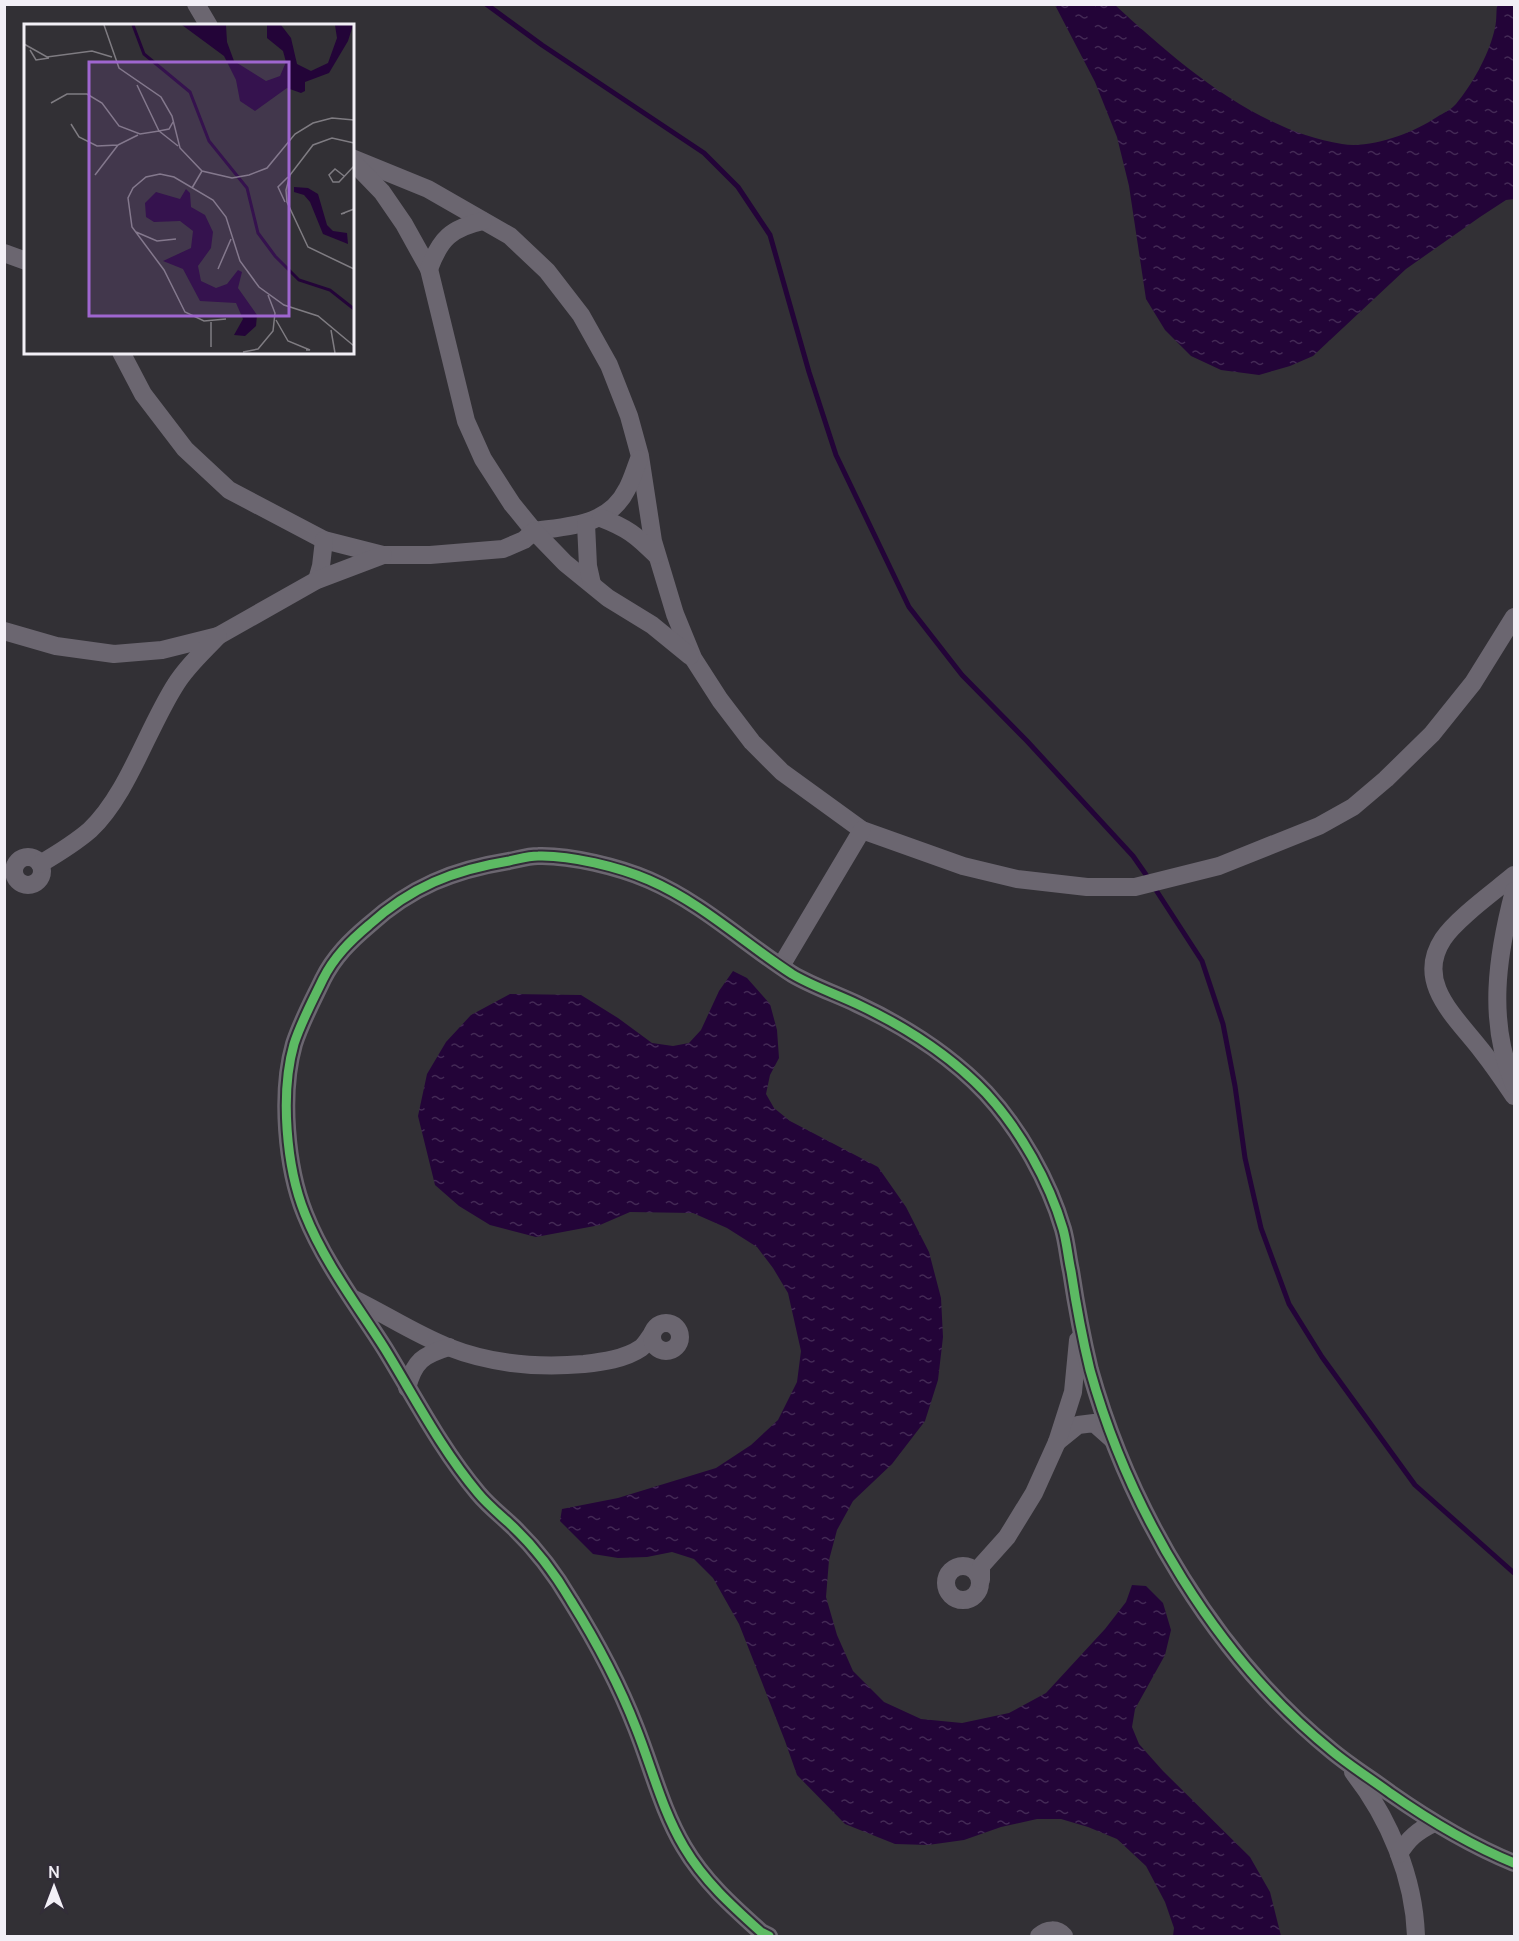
<svg xmlns="http://www.w3.org/2000/svg" width="1519" height="1941" viewBox="0 0 1519 1941" font-family="Manrope,sans-serif">
  <style>
    .water { fill: url(#water-ripples) }
    .lines { fill: none; stroke-linecap: round; stroke-linejoin: round }
    .stream { stroke: #230438; stroke-width: 5 }
    .street { stroke: #6b6670; stroke-width: 18 }
    .cycleway-casing { stroke: #322d38; stroke-width: 13 }
    .cycleway { stroke: #5cba63; stroke-width: 9 }
    .inset-river { fill: none; stroke: #230438; stroke-width: 3 }
    .inset-road { fill: none; stroke: #7f7c82; stroke-width: 1.5 }
    .view { fill: #9f66d0; fill-opacity: 0.15; stroke: #9f66d0; stroke-width: 3 }
    .inset-edge { fill: none; stroke: #f2eff6; stroke-width: 3 }
  </style>
  <defs>
    <pattern id="water-ripples" width="26" height="14" patternUnits="userSpaceOnUse" patternTransform="scale(1.5)"><rect width="26" height="14" fill="#230438"/><path d="M2 4q2-2 4 0t4 0M15 11q2-2 4 0t4 0" fill="none" stroke="#432955"/></pattern>
  </defs>
  <rect width="100%" height="100%" fill="#323035"/>
  <g class="water">
    <path d="M1055 5H1115C1177 62 1256 131 1342 144 1371 149 1413 133 1437 117 1443 113 1451 110 1456 104 1472 85 1488 56 1494 32 1497 23 1496 13 1497 5H1514V199L1506 200 1480 217 1406 269 1313 356 1290 366 1259 375 1221 370 1191 356 1165 330 1146 299 1129 186 1117 137 1095 82Z"/>
    <polygon points="733,971 747,978 770,1004 777,1030 779,1058 770,1075 766,1094 774,1108 790,1121 878,1167 906,1207 929,1252 941,1298 943,1337 938,1380 925,1421 892,1464 853,1501 837,1530 829,1560 826,1597 837,1635 853,1671 884,1702 921,1719 962,1723 1009,1713 1046,1693 1105,1629 1126,1602 1132,1585 1146,1586 1163,1603 1171,1630 1165,1655 1135,1709 1132,1727 1139,1744 1163,1771 1250,1857 1270,1892 1281,1936 1173,1936 1174,1928 1165,1902 1146,1866 1117,1839 1088,1827 1061,1819 1037,1819 1001,1827 964,1840 928,1845 895,1844 845,1824 797,1775 785,1741 739,1624 713,1578 694,1559 672,1552 647,1557 618,1558 593,1554 560,1521 562,1509 618,1498 716,1468 751,1445 778,1420 797,1382 801,1351 788,1293 773,1268 757,1247 727,1228 693,1213 630,1212 600,1225 536,1237 490,1225 459,1206 435,1185 418,1116 427,1074 446,1042 471,1015 510,994 581,995 618,1018 652,1043 673,1046 689,1043 701,1030 719,991"/>
  </g>
  <g class="lines">
    <g class="stream">
      <polyline points="486,4 542,45 704,153 738,187 770,235 809,372 836,455 909,607 962,675 1027,741 1133,856 1149,879"/>
      <polyline points="1154,887 1202,961 1223,1024 1235,1086 1245,1158 1261,1228 1289,1304 1322,1357 1415,1485 1514,1573"/>
    </g>
    <g class="street">
      <polyline points="196,4 209,26"/>
      <polyline points="352,158 428,189 510,236 547,271 581,315 609,365 629,416 640,456 653,541 675,614 693,658 720,700 752,742 782,772 862,830 963,866 1017,879 1087,887 1135,887 1219,866 1319,826 1353,807 1386,779 1432,734 1473,683 1514,617"/>
      <path d="M354 163 382 192 404 224 429 269 466 421 483 459 512 504 534 531C569 526 609 526 627 489 632 480 635 469 639 459"/>
      <polyline points="4,253 26,261"/>
      <path d="M429 269C440 239 451 228 483 221"/>
      <polyline points="121,352 143,394 185,449 229,490 324,540 383,555 430,555 503,549 524,540 534,531 565,563 608,598 652,625 690,656"/>
      <path d="M601 518C627 528 636 535 656 555"/>
      <polyline points="586,524 588,566 592,584"/>
      <polyline points="317,580 321,566 324,540"/>
      <polyline points="4,631 56,646 114,654 162,650 218,636 317,580 383,555"/>
      <circle cx="28" cy="871" r="14"/>
      <path d="M40 864C57 854 75 843 90 830 128 794 147 729 176 684 187 666 204 651 218 636"/>
      <path d="M1514 875C1495 891 1456 919 1443 939 1414 983 1457 1018 1482 1051 1493 1065 1504 1081 1514 1096"/>
      <polyline points="781,966 862,830"/>
      <path d="M1514 1085C1487 1021 1497 956 1514 891"/>
      <path d="M354 1299C385 1314 415 1334 448 1347 491 1364 538 1368 584 1364 602 1362 625 1359 641 1348 645 1345 649 1338 652 1334"/>
      <circle cx="666" cy="1337" r="14"/>
      <path d="M407 1388C414 1361 423 1355 449 1347"/>
      <polyline points="1057,1442 1078,1425 1094,1423 1112,1439"/>
      <circle cx="963" cy="1583" r="17"/>
      <polyline points="981,1580 981,1566 1007,1537 1034,1493 1057,1442 1073,1392 1078,1340"/>
      <path d="M1353 1772C1389 1818 1414 1877 1416 1936"/>
      <path d="M1399 1854C1408 1839 1417 1831 1434 1823"/>
      <path d="M769 1936 761 1932C732 1906 704 1881 684 1847 662 1810 652 1768 636 1728 619 1684 596 1641 571 1601 554 1572 533 1545 509 1523 498 1513 487 1504 478 1493 441 1449 415 1398 385 1349 357 1305 324 1262 305 1214 286 1167 280 1093 294 1044 301 1022 313 1000 323 979 334 957 350 941 369 925 411 887 453 870 509 861 519 859 528 856 538 856 570 855 619 867 649 880 702 903 744 943 792 974 812 986 836 994 857 1004 904 1026 950 1055 986 1093 1020 1130 1049 1181 1063 1229 1067 1243 1068 1258 1071 1271 1076 1304 1082 1337 1090 1370 1130 1513 1216 1657 1332 1751 1350 1766 1371 1779 1390 1793 1430 1821 1470 1845 1514 1863"/>
      <path d="M1039 1936C1047 1929 1057 1928 1064 1936"/>
    </g>
    <defs>
      <path id="cycleway" d="M769 1936 761 1932C732 1906 704 1881 684 1847 662 1810 652 1768 636 1728 619 1684 596 1641 571 1601 554 1572 533 1545 509 1523 498 1513 487 1504 478 1493 441 1449 415 1398 385 1349 357 1305 324 1262 305 1214 286 1167 280 1093 294 1044 301 1022 313 1000 323 979 334 957 350 941 369 925 411 887 453 870 509 861 519 859 528 856 538 856 570 855 619 867 649 880 702 903 744 943 792 974 812 986 836 994 857 1004 904 1026 950 1055 986 1093 1020 1130 1049 1181 1063 1229 1067 1243 1068 1258 1071 1271 1076 1304 1082 1337 1090 1370 1130 1513 1216 1657 1332 1751 1350 1766 1371 1779 1390 1793 1430 1821 1470 1845 1514 1863"/>
    </defs>
    <use href="#cycleway" class="cycleway-casing"/>
    <use href="#cycleway" class="cycleway"/>
  </g>
  <g transform="translate(24 24)">
    <rect width="330" height="330" fill="#323035"/>
    <path d="M158 1H202L203 18 210 37 242 57 256 52 262 38 259 27 243 14V1H257L267 14 273 40 287 47 304 39 313 14 311 1H329L324 17 305 49 281 58V67L277 69 263 64 231 87 216 77 212 56 200 32ZM270 163 284 164 294 170 303 201 309 207 323 209 324 220 299 210 286 178 280 171 270 168ZM162 165 166 169 167 183 181 191 189 208 187 224 174 242 177 257 192 264 203 260 214 246 218 248 214 264 233 291 232 302 221 312 210 311 219 295 212 279 176 277 159 245 139 237 167 224 169 207 156 197 130 198 122 193 121 179 132 168 156 175Z" fill="#230438"/>
    <path class="inset-river" d="M109 1 120 30 166 68 185 117 223 164 234 209 251 232 275 256 306 266 330 285"/>
    <path class="inset-road" d="M80 1 95 44 137 73 148 92 156 124 178 147 208 154 225 151 243 144 271 110 289 99 308 94 330 96M0 20 23 33 68 27 88 33M6 26 12 36 25 34M113 61 135 107 145 105 149 98M27 79 43 70H63L78 79 95 102 116 110 135 107 154 122M47 100 55 113 73 122 94 121 114 111M330 119 308 114 289 121 266 151 262 166 263 178 284 223 330 245M71 151 94 121M320 152 311 145 305 151 309 158H315L330 142M168 164 178 147M261 178 254 163 264 153M321 189 317 190 330 185M112 208 133 217 152 215M194 245 207 215M202 295 180 297 161 288 140 246 108 203 104 174 109 164 122 153 136 150 150 153 189 176 202 193 216 237 235 263 260 281 294 292 330 322M252 296 264 317 286 326H282M187 298V323M307 306 311 329M219 328 234 325 249 307 251 289 244 271"/>
    <path class="view" d="M65 38H265V292H65Z"/>
    <rect width="330" height="330" class="inset-edge"/>
  </g>
  <rect width="1519" height="1941" fill="none" stroke="#f2eff6" stroke-width="12"/>
  <g transform="translate(54 1887)" stroke="#322d38" stroke-width="4.5" paint-order="stroke">
  <path d="M0-4.5L10 22L0 15L-10 22Z" fill="#f2eff6"/>
  <text y="-9" font-size="16" font-weight="bold" text-anchor="middle" fill="#f2eff6">N</text>
  </g>
</svg>
